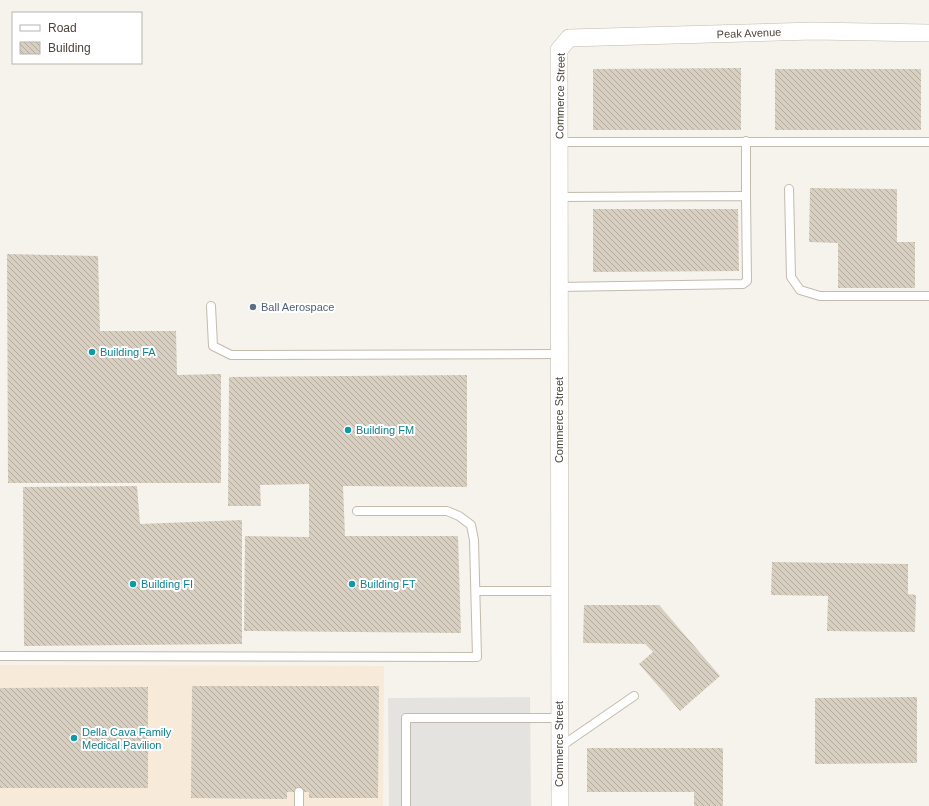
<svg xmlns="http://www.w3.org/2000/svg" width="929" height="806" viewBox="0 0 929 806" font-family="Helvetica,sans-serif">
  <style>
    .commercial { fill: #f7ead8 }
    .parking { fill: #e5e3e0 }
    .building { fill: url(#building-back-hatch) }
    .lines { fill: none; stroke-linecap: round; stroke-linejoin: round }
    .lane-casing { stroke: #c2bbae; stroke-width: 10 }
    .street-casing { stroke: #c2bbae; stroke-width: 18 }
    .lane { stroke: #fff; stroke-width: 8 }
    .street { stroke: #fff; stroke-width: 17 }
    .service-dot { fill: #5c6f8a; stroke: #fff; stroke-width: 1.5 }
    .culture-dot { fill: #0f9aa8; stroke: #fff; stroke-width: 1.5 }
    .labels { text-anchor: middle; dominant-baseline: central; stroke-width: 4; stroke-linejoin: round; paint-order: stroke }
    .street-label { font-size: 11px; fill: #4b4439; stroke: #fff }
    .service-label { font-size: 11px; fill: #4e5e75; stroke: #fff; text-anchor: start }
    .culture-label { font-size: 11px; fill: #0d838f; stroke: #fff; text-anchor: start }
  </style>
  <defs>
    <pattern id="building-back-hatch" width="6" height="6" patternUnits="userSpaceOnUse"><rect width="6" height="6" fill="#d8cfc1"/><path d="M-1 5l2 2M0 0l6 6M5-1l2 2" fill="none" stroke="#b1aa9e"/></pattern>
  </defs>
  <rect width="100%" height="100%" fill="#f6f3ec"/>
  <polygon class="commercial" points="0,665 384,666 383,806 0,806"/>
  <polygon class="parking" points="530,697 531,806 389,806 388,698"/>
  <g class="building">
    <polygon points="741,68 741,130 593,130 593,69"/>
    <rect x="775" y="69" width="146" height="61"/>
    <polygon points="810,188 897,189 897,242 915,242 915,288 838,288 838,243 809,242"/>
    <polygon points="593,209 738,209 739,271 593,272"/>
    <polygon points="7,254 98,256 100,331 176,331 177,375 221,374 221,483 8,483"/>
    <polygon points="467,375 467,487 343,486 345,536 316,536 458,536 461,633 244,631 245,536 309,537 309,484 260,485 261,506 228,506 229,377"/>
    <polygon points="137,486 140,524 242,520 242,644 24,646 23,487"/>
    <polygon points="772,562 908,564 908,594 916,595 915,632 827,631 828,596 771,595"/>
    <polygon points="584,605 659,605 720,676 680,711 639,664 653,652 645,644 583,643"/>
    <polygon points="192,686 379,686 378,798 309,798 309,792 287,792 287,799 191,798"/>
    <polygon points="148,687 148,788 0,788 0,688"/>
    <polygon points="917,697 917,763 815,764 815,698"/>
    <polygon points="587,748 723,748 723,806 694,806 694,792 587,792"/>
  </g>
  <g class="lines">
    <defs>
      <g id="lane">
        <polyline points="746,141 746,196"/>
        <polyline points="559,142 929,142"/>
        <polyline points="789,189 791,277 800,290 820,296 929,296"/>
        <polyline points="559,197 746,196 747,281 743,284 559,287"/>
        <polyline points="211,306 213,346 231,355 559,354"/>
        <polyline points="476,591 559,591"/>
        <polyline points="0,656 477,657 474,540 471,525 459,516 447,511 357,511"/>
        <polyline points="560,747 634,696"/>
        <polyline points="299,792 299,806"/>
        <polyline points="406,806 406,718 560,718"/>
      </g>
      <polyline id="street" points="560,806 559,50 569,38 813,31 929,33"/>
    </defs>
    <use href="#lane" class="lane-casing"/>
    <use href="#street" class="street-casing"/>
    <use href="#lane" class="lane"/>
    <use href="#street" class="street"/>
  </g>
  <circle class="service-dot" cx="253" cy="307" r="4"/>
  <g class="culture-dot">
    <circle cx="92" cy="352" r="4"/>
    <circle cx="348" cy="430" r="4"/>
    <circle cx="133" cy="584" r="4"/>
    <circle cx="352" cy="584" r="4"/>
    <circle cx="74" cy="738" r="4"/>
  </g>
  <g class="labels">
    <g class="street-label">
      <text transform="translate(749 33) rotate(-2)">Peak Avenue</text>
      <text transform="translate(560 96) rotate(-89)">Commerce Street</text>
      <text transform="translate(559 420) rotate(-90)">Commerce Street</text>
      <text transform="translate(559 744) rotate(-90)">Commerce Street</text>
    </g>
    <g class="service-label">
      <text x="261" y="307">Ball Aerospace</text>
    </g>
    <g class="culture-label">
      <text x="100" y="352">Building FA</text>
      <text x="356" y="430">Building FM</text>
      <text x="141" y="584">Building FI</text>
      <text x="360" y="584">Building FT</text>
      <text x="82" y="732">Della Cava Family<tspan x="82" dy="13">Medical Pavilion</tspan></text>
    </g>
  </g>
  <rect x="12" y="12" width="130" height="52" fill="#ffffff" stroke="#b7b4b0"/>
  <rect x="20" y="25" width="20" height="6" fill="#ffffff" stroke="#b7b4b0"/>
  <text x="48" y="32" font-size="12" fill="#4b4439">Road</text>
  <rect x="20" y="42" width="20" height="12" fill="url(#building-back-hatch)" stroke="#b7b4b0"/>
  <text x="48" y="52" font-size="12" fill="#4b4439">Building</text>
</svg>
